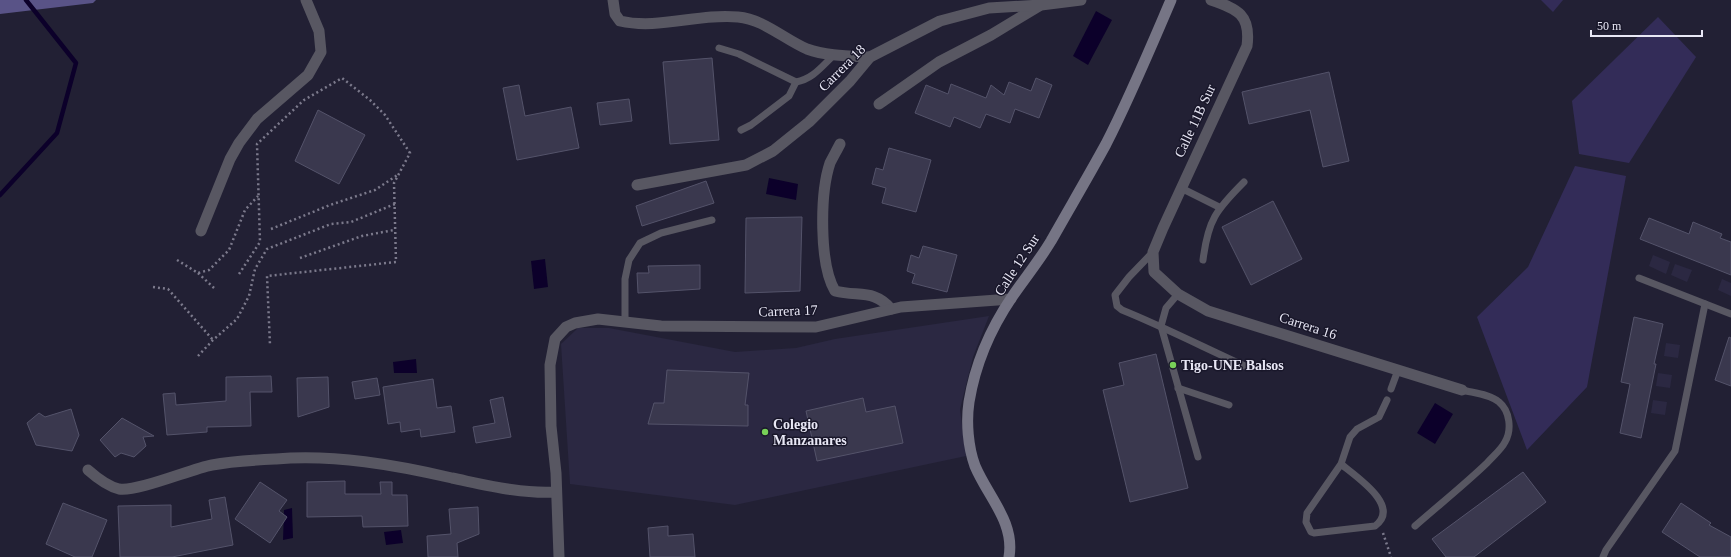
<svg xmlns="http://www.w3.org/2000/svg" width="1731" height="557" viewBox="0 0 1731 557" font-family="Georgia,serif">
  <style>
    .built { fill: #2b2842 }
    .green { fill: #332c58 }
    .forest { fill: #595387 }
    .water { fill: #0c002a }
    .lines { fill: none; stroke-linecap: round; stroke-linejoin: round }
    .stream { stroke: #0c002a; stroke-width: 4.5 }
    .building { fill: #3a384e; stroke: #54536a }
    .path { stroke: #7c7a8c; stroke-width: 2.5; stroke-dasharray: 2 3; stroke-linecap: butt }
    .service { stroke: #585762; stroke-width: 7 }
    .minor { stroke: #585762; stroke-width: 11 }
    .secondary { stroke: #767585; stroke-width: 11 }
    .poi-dot { fill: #78d158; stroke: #19172a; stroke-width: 1.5 }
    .labels { text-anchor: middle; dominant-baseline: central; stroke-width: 3; stroke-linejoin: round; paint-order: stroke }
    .street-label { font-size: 14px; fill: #e8e7f5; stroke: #19172a }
    .poi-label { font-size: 14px; font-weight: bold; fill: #e8e7f5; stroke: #19172a; text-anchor: start }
  </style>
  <rect width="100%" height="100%" fill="#222034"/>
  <g class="built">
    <polygon points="1653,255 1670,262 1666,274 1649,266"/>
    <polygon points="1675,264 1692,270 1687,282 1671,275"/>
    <polygon points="1722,279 1731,283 1731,296 1718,290"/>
    <polygon points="989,316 973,357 960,409 966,456 735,505 570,484 561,344 578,328 609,328 735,352 796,348 835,339"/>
    <polygon points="1666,343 1680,345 1678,358 1664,356"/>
    <polygon points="1658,373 1672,375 1670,388 1656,386"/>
    <polygon points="1653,400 1667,402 1665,415 1651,413"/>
  </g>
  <g class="green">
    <polygon points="1541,0 1563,0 1553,12"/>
    <polygon points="1658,17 1696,57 1629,163 1579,154 1572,101"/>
    <polygon points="1575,166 1626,176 1587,387 1527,450 1477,317 1528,267"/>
  </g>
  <polygon class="forest" points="0,0 96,0 93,3 0,14"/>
  <g class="water">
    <polygon points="1096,11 1112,20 1088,65 1073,56"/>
    <polygon points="769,178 798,184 796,200 766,194"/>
    <polygon points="545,259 548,287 534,289 531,261"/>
    <polygon points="416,359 417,373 394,373 393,362"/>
    <polygon points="1435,403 1453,414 1435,444 1417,433"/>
    <polygon points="292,508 293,538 283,540 284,510"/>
    <polygon points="401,530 403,543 386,545 384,532"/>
  </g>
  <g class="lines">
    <polyline class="stream" points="0,195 57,133 76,63 26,0"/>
  </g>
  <g class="building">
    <polygon points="712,58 719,140 670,144 663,62"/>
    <polygon points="1329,72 1349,161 1323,167 1310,110 1249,124 1242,92"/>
    <polygon points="1036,78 1052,85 1039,118 1015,109 1010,123 986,114 980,128 954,117 950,127 915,113 926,85 948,94 951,84 986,98 991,85 1004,95 1009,82 1031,91"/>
    <polygon points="519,85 525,116 571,107 579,148 517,160 503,88"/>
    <polygon points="629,99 632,121 600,125 597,103"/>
    <polygon points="318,110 365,135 339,184 295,161"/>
    <polygon points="889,148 931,160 916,212 882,203 886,188 872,184 876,168 883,170"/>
    <polygon points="706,181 714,203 642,226 636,206"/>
    <polygon points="1273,201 1302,259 1251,285 1222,227"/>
    <polygon points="802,217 800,291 745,293 746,218"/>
    <polygon points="1649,218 1689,234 1693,222 1722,234 1720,238 1731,242 1731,275 1640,239"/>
    <polygon points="923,246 957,255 947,292 912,283 915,274 907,271 911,255 919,258"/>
    <polygon points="700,265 700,289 638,293 637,273 649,273 648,266"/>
    <polygon points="1634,317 1663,324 1654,364 1656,364 1641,438 1620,433 1630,384 1621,382"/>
    <polygon points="1729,337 1731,338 1731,386 1715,380"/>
    <polygon points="1156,354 1188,488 1130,502 1103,390 1124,385 1119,363"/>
    <polygon points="667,370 749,373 745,405 748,405 748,426 648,424 654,403 664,403"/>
    <polygon points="271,376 272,392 250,392 251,426 207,427 207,432 167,435 163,394 175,393 176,405 226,401 226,377"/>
    <polygon points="328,377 329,407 298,417 297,378"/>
    <polygon points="377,378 380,395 355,399 352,382"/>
    <polygon points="433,379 437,408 451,406 455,432 421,437 420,429 401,432 400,422 388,424 383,387"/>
    <polygon points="503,397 511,437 476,443 473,427 495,423 490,400"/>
    <polygon points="863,398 866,412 895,406 903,443 817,461 806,411"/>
    <polygon points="71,409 79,435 72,451 36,445 27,423 39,413 45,417"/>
    <polygon points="122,418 154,436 143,437 146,446 134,457 121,453 115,457 100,440"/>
    <polygon points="1523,472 1546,502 1474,557 1446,557 1432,539"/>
    <polygon points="345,481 345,494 381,494 380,482 392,482 392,495 407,495 408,526 363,527 362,516 307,517 307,482"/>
    <polygon points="260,482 287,500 279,511 287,517 270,543 235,519"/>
    <polygon points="225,497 233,545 172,557 120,557 118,506 171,505 171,527 212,519 209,500"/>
    <polygon points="63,503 107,520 92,557 75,557 46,544"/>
    <polygon points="1681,503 1711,523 1709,525 1731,537 1731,557 1700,557 1662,532"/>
    <polygon points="478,507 479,534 457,543 458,557 428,557 427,536 451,534 449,509"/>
    <polygon points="668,526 668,536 693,534 695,557 650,557 648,528"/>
  </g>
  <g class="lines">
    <g class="path">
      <polyline points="271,229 330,205 375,190 399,174"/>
      <polyline points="300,258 362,236 394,230"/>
      <polyline points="177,260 198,273 209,270 229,250 245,210 258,196"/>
      <polyline points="198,273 214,288"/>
      <polyline points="239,274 260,242 257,144 304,100 342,78 370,100 385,115 410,153 394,183 396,262 267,276 270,345"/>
      <polyline points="153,287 168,289 213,340"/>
      <polyline points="198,356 213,340 237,319 249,296 255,269 267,249 331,224 351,222 395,204"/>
      <polyline points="1383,533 1391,557"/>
    </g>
    <g class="service">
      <path d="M719 48 739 54 796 82C813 79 822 66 834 55"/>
      <polyline points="741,130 751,125 789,96 796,82"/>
      <polyline points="1181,188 1219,207"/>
      <path d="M1153 252 1129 277 1115 295 1117 306 1122 310C1164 327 1205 348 1247 367"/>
      <path d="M1203 260C1208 220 1216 210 1244 182"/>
      <polyline points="1639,278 1731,314"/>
      <polyline points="1178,294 1166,308 1161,326 1198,457"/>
      <polyline points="625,322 625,279 629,260 640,243 661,233 712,220"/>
      <polyline points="1178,388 1229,405"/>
      <polyline points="1391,389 1398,370"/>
      <path d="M1341 464C1355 476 1402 506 1375 526L1314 533 1311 532 1306 522 1307 513 1341 464 1350 437 1357 429 1379 417 1387 400"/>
      <path d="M1415 526C1439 505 1464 485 1487 463 1493 456 1501 450 1505 442 1512 430 1510 411 1499 402 1490 394 1474 393 1462 390"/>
      <polyline points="1603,557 1606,550 1675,451 1705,304"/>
    </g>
    <g class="minor">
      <path d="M613 0 615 14 620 21C659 30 698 13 738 17 763 19 784 39 807 49 826 56 849 56 870 57"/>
      <path d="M1211 0C1238 9 1251 15 1247 46L1163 228 1153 252 1154 272 1178 294 1208 311 1462 390"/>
      <polyline points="879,104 939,62 991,35 1039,6"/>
      <path d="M840 144C837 150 833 157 830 163 820 193 819 264 835 291 859 297 874 289 891 309"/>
      <polyline points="637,185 746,165 773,151 809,122 850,81 870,57 940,21 989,8 1041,5 1081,0"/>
      <polyline points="201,231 230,159 239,143 257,119 308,75 321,52 319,31 306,0"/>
      <path d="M88 470C97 478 107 486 119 489 137 492 191 469 212 465 233 461 255 460 276 459 334 454 396 465 452 478 486 485 521 494 556 492"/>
      <polyline points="559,557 556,473 551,426 550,365 555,339 566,327 575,323 598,319 661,326 816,327 901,307 1011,299"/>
    </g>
    <path class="secondary" d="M1009 557C1015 522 988 497 975 466 968 447 966 422 969 402 975 365 991 328 1012 297 1025 278 1039 261 1051 241 1069 209 1088 177 1106 144 1130 97 1150 49 1171 0"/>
  </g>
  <g class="poi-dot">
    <circle cx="1173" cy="365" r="4"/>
    <circle cx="765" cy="432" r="4"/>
  </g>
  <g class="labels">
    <g class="street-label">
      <text transform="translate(842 68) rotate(-45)">Carrera 18</text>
      <text transform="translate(1195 121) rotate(-65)">Calle 11B Sur</text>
      <text transform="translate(1017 265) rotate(-57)">Calle 12 Sur</text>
      <text transform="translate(788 311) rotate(-2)">Carrera 17</text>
      <text transform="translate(1308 326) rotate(18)">Carrera 16</text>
    </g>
    <g class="poi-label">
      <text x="1181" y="365">Tigo-UNE Balsos</text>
      <text x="773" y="424">Colegio<tspan x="773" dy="16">Manzanares</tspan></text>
    </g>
  </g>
  <path d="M1591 30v6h111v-6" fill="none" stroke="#e8e7f5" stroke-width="2"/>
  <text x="1597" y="30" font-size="12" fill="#e8e7f5" stroke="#19172a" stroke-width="3" paint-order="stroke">50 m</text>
</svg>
